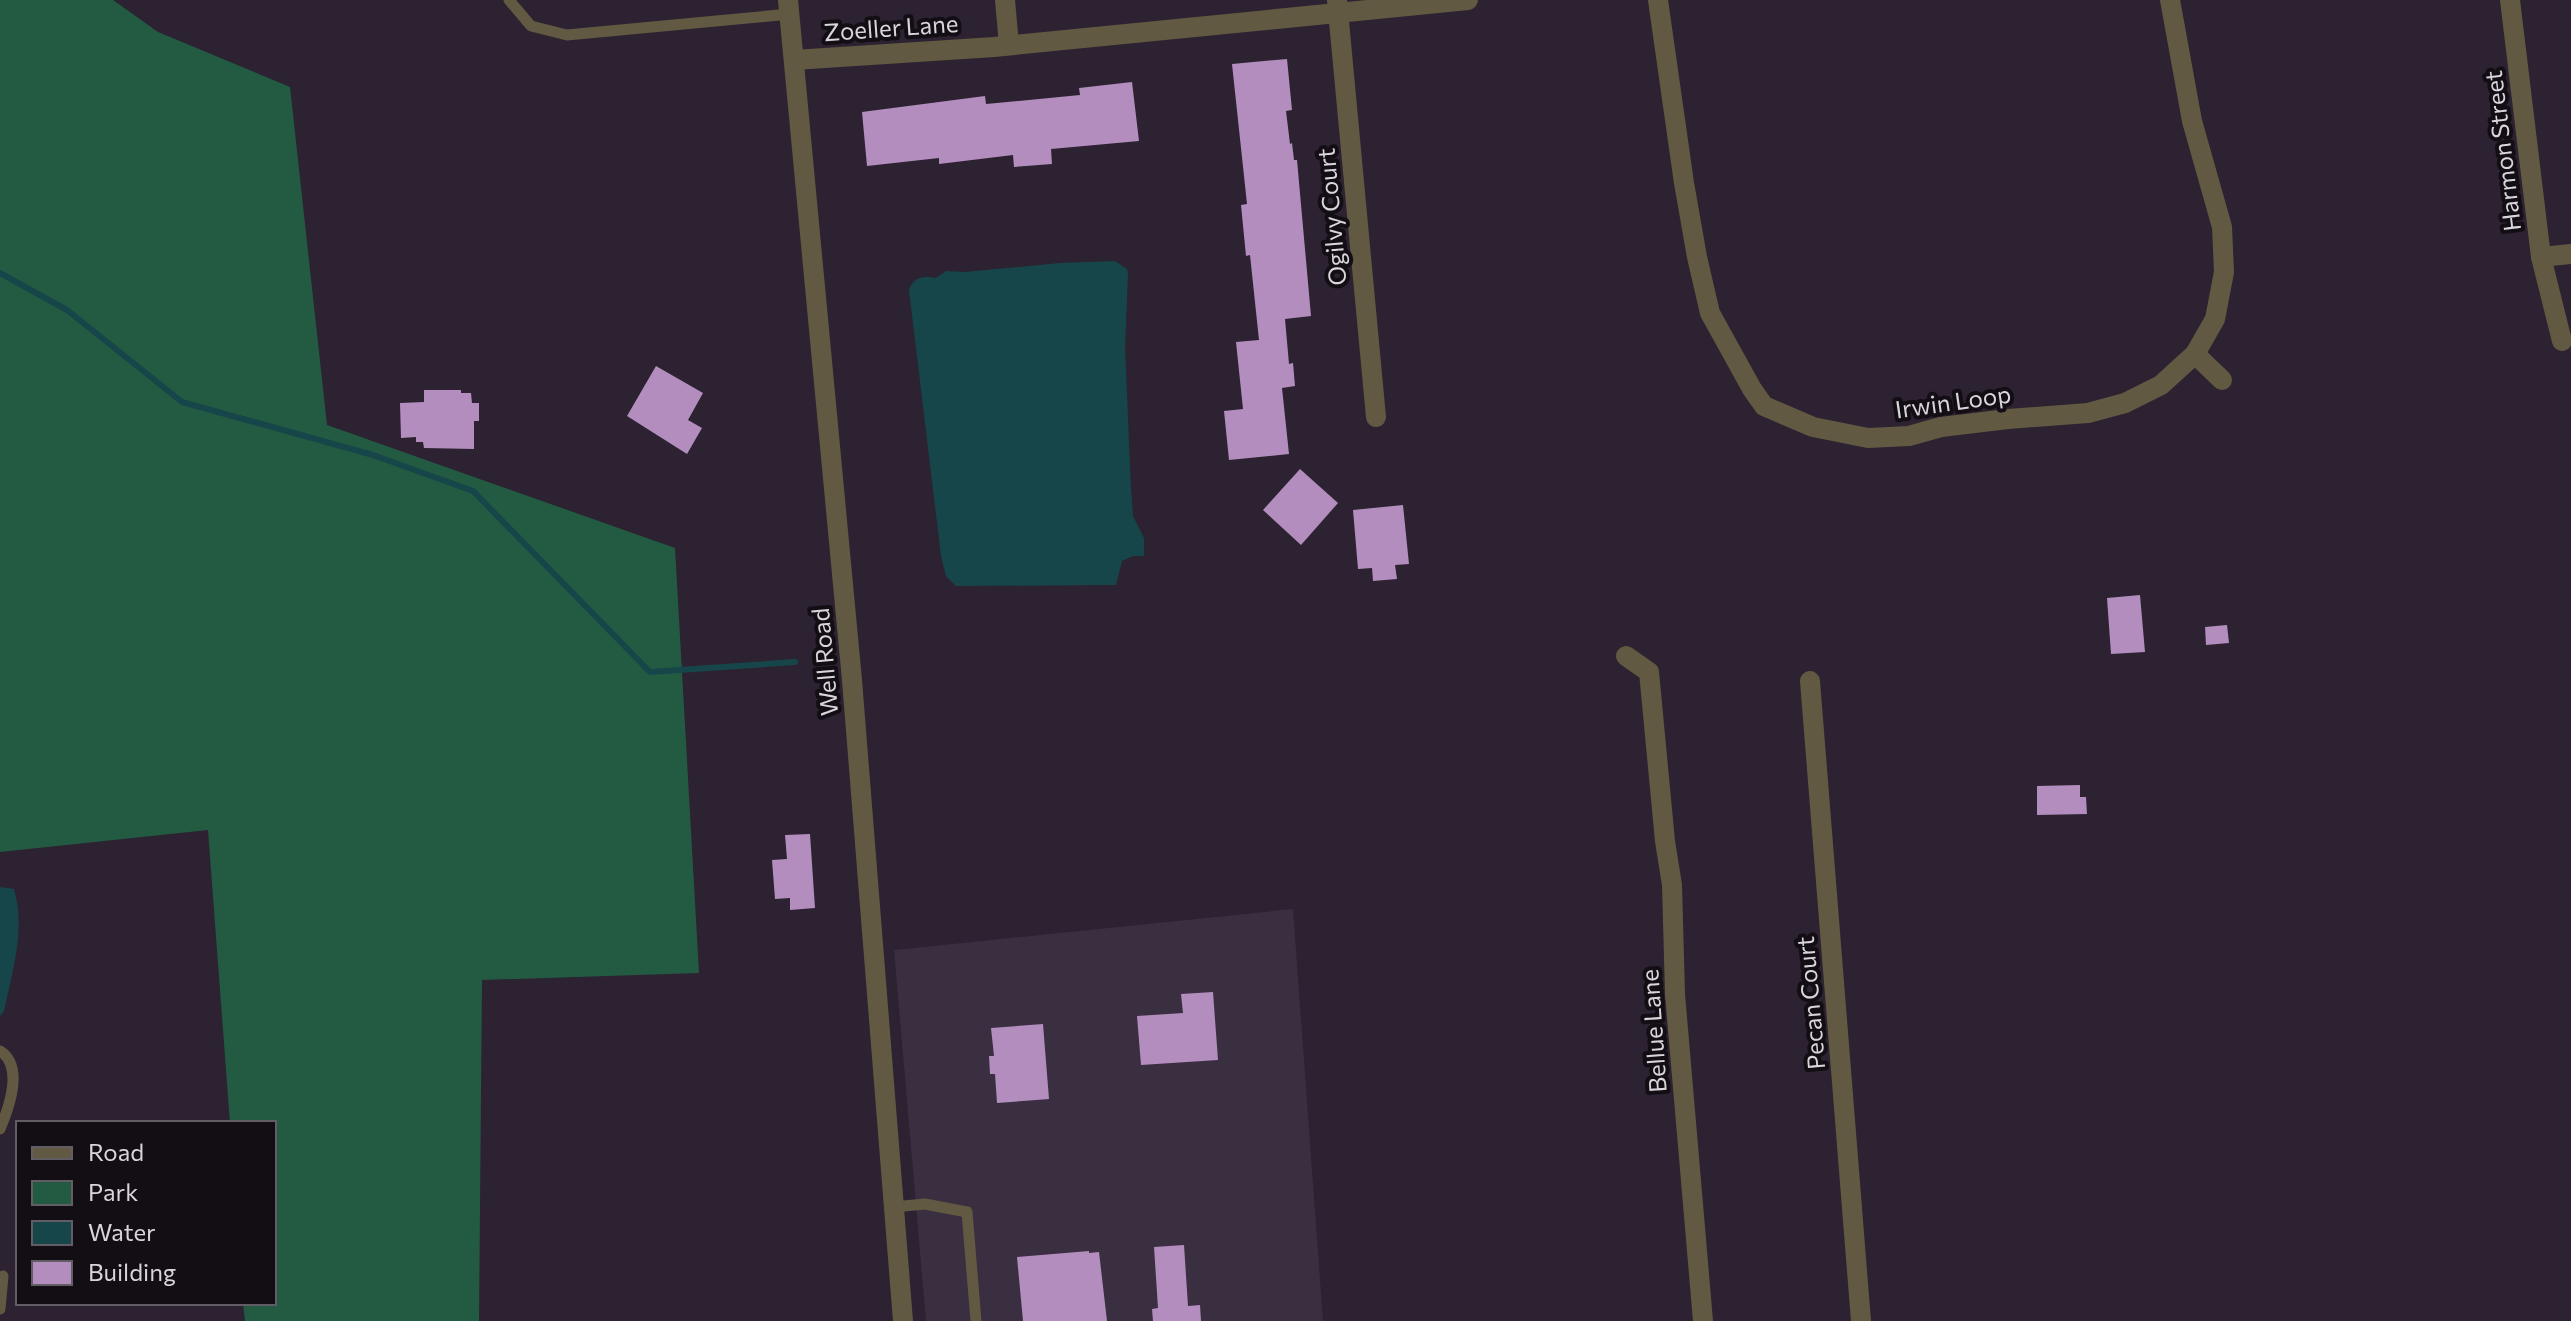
<svg xmlns="http://www.w3.org/2000/svg" width="2571" height="1321" viewBox="0 0 2571 1321" font-family="Commissioner,sans-serif">
  <style>
    .built { fill: #3a2e41 }
    .green { fill: #235b42 }
    .water { fill: #16464a }
    .lines { fill: none; stroke-linecap: round; stroke-linejoin: round }
    .stream { stroke: #16464a; stroke-width: 6 }
    .building { fill: #b48dbf }
    .lane { stroke: #615941; stroke-width: 11 }
    .street { stroke: #615941; stroke-width: 20 }
    .labels { text-anchor: middle; dominant-baseline: central; stroke-width: 8; stroke-linejoin: round; paint-order: stroke }
    .street-label { font-size: 24px; fill: #dad4dd; stroke: #120e14 }
  </style>
  <rect width="100%" height="100%" fill="#2c2231"/>
  <polygon class="built" points="1293,909 1323,1321 926,1321 894,950"/>
  <polygon class="green" points="0,0 113,0 158,32 290,87 327,425 675,548 699,973 482,980 479,1321 245,1321 243,1303 274,1303 274,1123 230,1123 208,830 0,852"/>
  <g class="water">
    <path d="M1115 261 1127 269 1128 274 1125 347 1131 489 1133 516 1144 538V556H1133L1122 561 1116 585 956 586 946 576 941 556 909 290C913 276 925 276 936 278L946 271 964 272 1060 263Z"/>
    <path d="M0 887 14 889C26 928 12 973 4 1011L0 1016Z"/>
  </g>
  <g class="lines">
    <polyline class="stream" points="0,273 67,310 182,402 373,455 473,491 650,672 795,662"/>
  </g>
  <g class="building">
    <polygon points="1287,59 1292,110 1286,111 1290,144 1292,143 1294,160 1297,160 1311,316 1285,319 1289,364 1293,363 1295,386 1282,388 1289,454 1229,460 1224,411 1243,409 1236,342 1259,340 1250,255 1246,256 1241,205 1247,204 1232,64"/>
    <polygon points="1132,82 1139,141 1051,149 1052,164 1014,167 1013,155 939,164 939,158 867,166 862,112 985,96 986,104 1080,95 1079,88"/>
    <polygon points="656,366 703,393 688,420 702,428 687,454 627,416"/>
    <polygon points="424,390 461,390 461,393 471,393 472,403 479,403 479,421 474,421 474,449 424,448 423,442 416,442 416,437 401,438 400,403 424,402"/>
    <polygon points="1300,469 1338,503 1301,545 1263,510"/>
    <polygon points="1403,505 1409,564 1395,565 1397,579 1373,581 1372,568 1358,569 1353,510"/>
    <polygon points="2140,595 2145,652 2111,654 2107,598"/>
    <polygon points="2227,625 2229,643 2206,645 2205,627"/>
    <polygon points="2080,785 2080,797 2086,797 2087,814 2037,815 2037,786"/>
    <polygon points="810,834 815,908 790,910 790,898 775,899 772,860 787,859 785,835"/>
    <polygon points="1213,992 1218,1060 1141,1065 1137,1016 1183,1013 1181,994"/>
    <polygon points="1043,1024 1049,1099 997,1103 995,1074 990,1074 989,1056 994,1056 991,1028"/>
    <polygon points="1184,1245 1188,1306 1200,1305 1201,1321 1153,1321 1152,1309 1158,1308 1154,1247"/>
    <polygon points="1089,1251 1089,1253 1099,1252 1107,1321 1023,1321 1017,1257"/>
  </g>
  <g class="lines">
    <g class="lane">
      <polyline points="509,0 531,26 567,35 790,14"/>
      <path d="M0 1051C24 1066 9 1108 0 1129"/>
      <polyline points="893,1207 925,1204 967,1212 976,1321"/>
      <polyline points="0,1309 3,1276"/>
    </g>
    <g class="street">
      <polyline points="788,0 852,680 903,1321"/>
      <polyline points="1005,0 1009,45"/>
      <polyline points="1337,0 1376,417"/>
      <polyline points="1658,0 1684,183 1697,257 1710,313 1752,389 1764,406 1813,427 1868,438 1909,436 1941,427 2008,419 2088,413 2125,403 2161,385 2195,354 2215,319 2224,272 2222,227 2192,121 2170,0"/>
      <polyline points="2510,0 2541,257 2562,341"/>
      <polyline points="794,60 994,47 1468,0"/>
      <polyline points="2541,257 2571,254"/>
      <polyline points="2195,354 2222,380"/>
      <polyline points="1626,656 1649,672 1665,841 1672,885 1675,994 1703,1321"/>
      <polyline points="1810,681 1861,1321"/>
    </g>
  </g>
  <g class="labels">
    <g class="street-label">
      <text transform="translate(891 27) rotate(-4)">Zoeller Lane</text>
      <text transform="translate(2502 151) rotate(-97)">Harmon Street</text>
      <text transform="translate(1331 217) rotate(-95)">Ogilvy Court</text>
      <text transform="translate(1953 401) rotate(-8)">Irwin Loop</text>
      <text transform="translate(824 662) rotate(-95)">Well Road</text>
      <text transform="translate(1810 1003) rotate(-95)">Pecan Court</text>
      <text transform="translate(1653 1031) rotate(-94)">Bellue Lane</text>
    </g>
  </g>
  <rect x="16" y="1121" width="260" height="184" fill="#120e14" stroke="#625d64" stroke-width="2"/>
  <rect x="32" y="1147" width="40" height="12" fill="#615941" stroke="#625d64" stroke-width="2"/>
  <text x="88" y="1161" font-size="24" fill="#dad4dd">Road</text>
  <rect x="32" y="1181" width="40" height="24" fill="#235b42" stroke="#625d64" stroke-width="2"/>
  <text x="88" y="1201" font-size="24" fill="#dad4dd">Park</text>
  <rect x="32" y="1221" width="40" height="24" fill="#16464a" stroke="#625d64" stroke-width="2"/>
  <text x="88" y="1241" font-size="24" fill="#dad4dd">Water</text>
  <rect x="32" y="1261" width="40" height="24" fill="#b48dbf" stroke="#625d64" stroke-width="2"/>
  <text x="88" y="1281" font-size="24" fill="#dad4dd">Building</text>
</svg>
